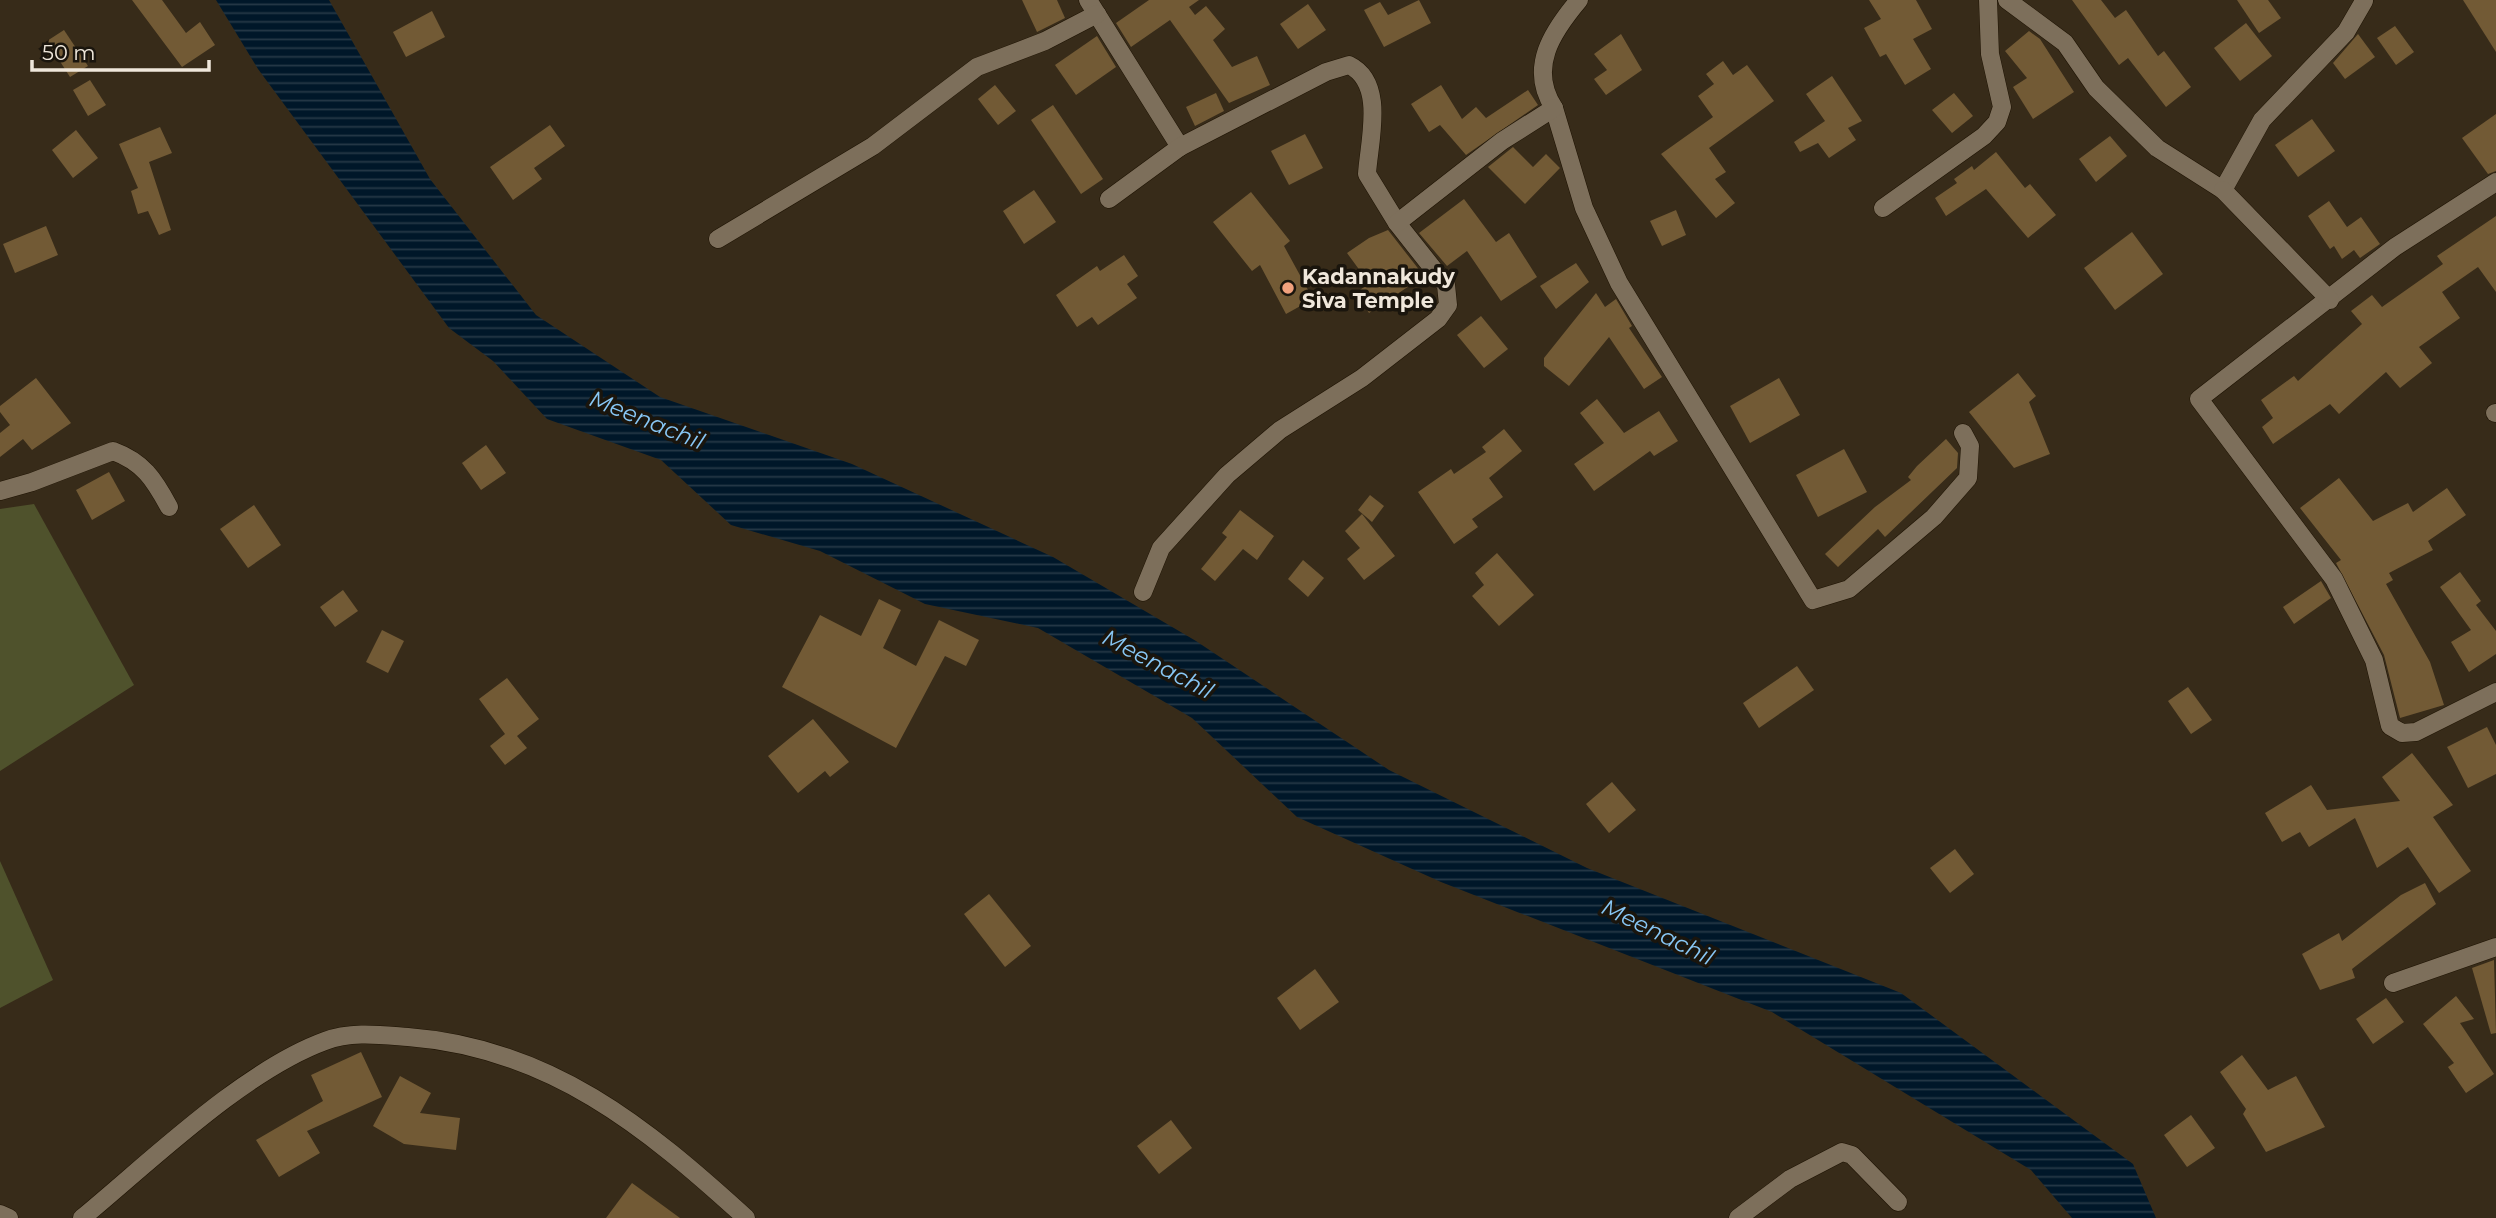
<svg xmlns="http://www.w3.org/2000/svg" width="2496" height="1218" viewBox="0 0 2496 1218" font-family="Montserrat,sans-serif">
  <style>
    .grass { fill: #4f522c }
    .water { fill: url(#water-rules) }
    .building { fill: #725a35 }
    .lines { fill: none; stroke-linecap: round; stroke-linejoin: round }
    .street-casing { stroke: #1e1303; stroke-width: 19 }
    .street { stroke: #7d6f5b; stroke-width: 18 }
    .poi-dot { fill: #f1a17d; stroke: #1a150d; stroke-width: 2.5 }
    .labels { text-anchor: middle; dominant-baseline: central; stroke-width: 7; stroke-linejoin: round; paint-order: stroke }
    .poi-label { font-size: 21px; font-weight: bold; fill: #efe7db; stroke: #1a150d; text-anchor: start }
    .water-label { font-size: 23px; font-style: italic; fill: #88c7f5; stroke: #1a150d }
  </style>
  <defs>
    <pattern id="water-rules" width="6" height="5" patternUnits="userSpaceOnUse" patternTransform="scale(1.75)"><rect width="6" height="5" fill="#001729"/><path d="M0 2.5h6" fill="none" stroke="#263947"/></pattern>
  </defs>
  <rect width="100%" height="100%" fill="#372b19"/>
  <g class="grass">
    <polygon points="34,504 134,685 0,771 0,509"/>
    <polygon points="0,861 53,980 0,1008"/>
  </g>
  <polygon class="water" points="216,0 329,0 430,179 536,315 660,397 852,464 1053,557 1196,641 1389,770 1587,868 1901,993 2133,1164 2156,1218 2072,1218 2031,1170 1772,1012 1441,882 1297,817 1192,718 1038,628 925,604 820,551 731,525 661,460 547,419 493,361 449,328 258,69"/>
  <g class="building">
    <polygon points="132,0 162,0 186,33 200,22 215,45 182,67"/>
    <polygon points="1022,0 1057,0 1065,18 1037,32"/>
    <polygon points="1149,0 1199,0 1189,7 1195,15 1206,6 1225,29 1213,40 1232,67 1257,56 1270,85 1229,103 1170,20 1131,47 1116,23"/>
    <polygon points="1419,0 1431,23 1384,47 1364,10 1380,2 1388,15"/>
    <polygon points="1869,0 1916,0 1932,29 1913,39 1931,69 1905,85 1886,54 1880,57 1864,28 1881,19"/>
    <polygon points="2072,0 2101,0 2115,18 2126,10 2158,56 2164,51 2191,87 2166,107 2128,58 2119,65"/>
    <polygon points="2237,0 2268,0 2281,18 2259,33"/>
    <polygon points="2463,0 2496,0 2496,52"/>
    <polygon points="1308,4 1326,30 1298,49 1280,24"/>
    <polygon points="432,11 445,37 406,57 393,32"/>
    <polygon points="2246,23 2272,56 2240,81 2214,48"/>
    <polygon points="2395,26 2414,52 2396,65 2377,38"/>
    <polygon points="64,30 88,66 70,77 47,41"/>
    <polygon points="2029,31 2040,39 2074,92 2033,119 2013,87 2027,78 2005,51"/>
    <polygon points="1621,34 1642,70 1606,95 1594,79 1607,70 1594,54"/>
    <polygon points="2358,34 2375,57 2345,79 2333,63"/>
    <polygon points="1097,36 1116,67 1076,95 1055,65"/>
    <polygon points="1723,61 1733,75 1747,65 1774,101 1709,148 1726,172 1715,179 1735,203 1716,218 1661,154 1713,117 1698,96 1714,84 1706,74"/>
    <polygon points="1832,76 1862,121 1848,128 1856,140 1829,158 1818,143 1800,152 1794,142 1825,121 1806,94"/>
    <polygon points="90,80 106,105 88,116 73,90"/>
    <polygon points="995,85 1016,111 998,125 978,99"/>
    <polygon points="1441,85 1462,119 1476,107 1486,118 1528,90 1538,105 1466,155 1440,125 1429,132 1411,104"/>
    <polygon points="1216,93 1224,111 1195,126 1186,107"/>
    <polygon points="1954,93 1973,116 1952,133 1932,110"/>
    <polygon points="1053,105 1103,179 1081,194 1031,120"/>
    <polygon points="2496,114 2496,171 2488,174 2462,138"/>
    <polygon points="2312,119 2335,151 2298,177 2275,145"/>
    <polygon points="550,125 565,146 534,168 542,179 513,200 490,167"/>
    <polygon points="160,127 172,153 149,162 171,230 159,235 148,211 138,214 131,191 138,188 119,144"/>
    <polygon points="76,130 98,158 73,178 52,150"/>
    <polygon points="1305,134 1323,168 1289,185 1271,151"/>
    <polygon points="2110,136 2127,156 2096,182 2079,159"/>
    <polygon points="1513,147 1533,167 1546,154 1560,168 1525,204 1488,167"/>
    <polygon points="1996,152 2025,188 2030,184 2056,215 2028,238 1986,189 1946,216 1935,198 1957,183 1954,179 1972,166 1974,170"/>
    <polygon points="1034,190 1056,222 1024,244 1003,211"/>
    <polygon points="1251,192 1290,241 1284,246 1313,299 1286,314 1260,265 1252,271 1213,222"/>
    <polygon points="1464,199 1496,242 1509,233 1537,277 1501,301 1467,251 1447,266 1419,233"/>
    <polygon points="2329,201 2347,227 2361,217 2380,244 2360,258 2354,250 2342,259 2334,246 2330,249 2308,216"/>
    <polygon points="1676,210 1686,235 1662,246 1650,221"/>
    <polygon points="2496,216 2496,292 2478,267 2442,292 2460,318 2419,347 2432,363 2400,388 2386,372 2339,414 2330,404 2273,444 2262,427 2273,418 2261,400 2294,376 2298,381 2362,324 2351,311 2372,295 2382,307 2443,264 2437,256"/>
    <polygon points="46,226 58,255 15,273 3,244"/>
    <polygon points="1388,230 1424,276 1369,313 1356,293 1369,283 1347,253 1369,238"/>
    <polygon points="2132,232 2163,274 2115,310 2084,268"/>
    <polygon points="1124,255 1138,276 1127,284 1137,298 1098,325 1092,317 1077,327 1056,295 1097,266 1100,271"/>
    <polygon points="1576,263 1589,282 1556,309 1540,286"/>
    <polygon points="1596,293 1605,307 1616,299 1632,326 1629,328 1662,377 1644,389 1609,337 1569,386 1544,366 1544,358"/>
    <polygon points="1481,316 1508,349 1484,368 1457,335"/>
    <polygon points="2018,373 2036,396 2029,402 2050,454 2014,468 1969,412"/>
    <polygon points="36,378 71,423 32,450 23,439 0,457 0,433 10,425 0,412 0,406"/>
    <polygon points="1779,378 1800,415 1750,443 1730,406"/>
    <polygon points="1597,399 1624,433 1659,411 1678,441 1654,456 1650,451 1594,491 1574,464 1604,443 1580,413"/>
    <polygon points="1504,429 1522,451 1489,478 1503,497 1472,519 1478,527 1454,544 1418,492 1451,469 1454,474 1486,452 1482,447"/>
    <polygon points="1946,439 1958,453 1957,468 1885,537 1878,529 1838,567 1825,554 1875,507 1911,480 1908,477 1917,466"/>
    <polygon points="486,445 506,473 481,490 462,463"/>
    <polygon points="1844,449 1867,492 1818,517 1796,475"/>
    <polygon points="109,472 125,501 92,520 76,490"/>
    <polygon points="2339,478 2373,521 2408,503 2413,512 2447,488 2466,515 2428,541 2433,550 2389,573 2393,580 2386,584 2430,662 2444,705 2400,718 2384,655 2336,563 2341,560 2300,508"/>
    <polygon points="1370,495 1384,506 1372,522 1358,510"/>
    <polygon points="254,505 281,545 248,568 220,529"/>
    <polygon points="1240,510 1274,536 1257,560 1243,549 1215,581 1201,569 1227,537 1222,533"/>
    <polygon points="1362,514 1395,556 1364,580 1347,559 1360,548 1345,531"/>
    <polygon points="1497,553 1534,595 1499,626 1472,596 1484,585 1475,573"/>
    <polygon points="1303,560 1324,578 1308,597 1288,579"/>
    <polygon points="2460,572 2481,601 2476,605 2496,631 2496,654 2469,672 2451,642 2471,630 2440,587"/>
    <polygon points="2321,581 2331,598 2294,624 2283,607"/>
    <polygon points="343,590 358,611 335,627 320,607"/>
    <polygon points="879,599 901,610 883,648 916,666 939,620 979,640 966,666 945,656 896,748 782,687 820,615 861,636"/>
    <polygon points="382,630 404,641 388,673 366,662"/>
    <polygon points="1797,666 1814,690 1759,728 1743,703"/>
    <polygon points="507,678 539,719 517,736 527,748 505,765 490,746 505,734 479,699"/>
    <polygon points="2188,687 2212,720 2191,734 2168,701"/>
    <polygon points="813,719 849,762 830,777 825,771 798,793 768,756"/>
    <polygon points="2487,727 2496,745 2496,774 2468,788 2447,747"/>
    <polygon points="2412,753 2453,805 2433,817 2471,871 2439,893 2408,847 2377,868 2355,818 2309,847 2300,832 2282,842 2265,813 2311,785 2327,810 2400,801 2382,777"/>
    <polygon points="1612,782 1636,810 1609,833 1586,804"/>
    <polygon points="1955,849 1974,874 1950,893 1930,868"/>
    <polygon points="2425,883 2436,904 2352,969 2355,978 2320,990 2302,954 2339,933 2342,941 2401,895"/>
    <polygon points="989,894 1031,946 1005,967 964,914"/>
    <polygon points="2494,960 2496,1033 2491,1034 2472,968"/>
    <polygon points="1315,969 1339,1002 1300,1030 1277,998"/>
    <polygon points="2456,996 2474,1019 2460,1023 2494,1074 2466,1093 2448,1067 2454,1063 2423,1024"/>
    <polygon points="2386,998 2404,1022 2373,1044 2356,1019"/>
    <polygon points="361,1052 382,1097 307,1131 320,1153 279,1177 256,1140 323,1101 311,1075"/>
    <polygon points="2242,1055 2268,1090 2296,1076 2325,1127 2266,1152 2243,1114 2246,1109 2220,1072"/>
    <polygon points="400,1076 431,1093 420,1113 460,1118 456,1150 404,1144 373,1126"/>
    <polygon points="2191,1115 2215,1148 2187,1167 2164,1135"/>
    <polygon points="1171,1120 1192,1148 1159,1174 1137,1146"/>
    <polygon points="632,1183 680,1218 606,1218"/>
  </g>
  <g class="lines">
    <defs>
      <g id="street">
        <polyline points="1088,0 1180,147"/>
        <path d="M1579 0C1552 32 1528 68 1554 108L1584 208 1619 283 1813 600 1849 589 1934 517 1968 478 1970 446 1963 433"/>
        <polyline points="2007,0 2065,43 2096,88 2157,148 2223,190 2262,120 2346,32 2364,1"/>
        <polyline points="2496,182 2395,247 2199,399 2334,579 2374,660 2390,726 2402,733 2416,732 2496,692"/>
        <polyline points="2223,190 2330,300"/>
        <path d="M1109 199 1180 147 1326 72 1349 65C1386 83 1369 141 1367 174L1397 223 1446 285 1448 305 1438 319 1362 378 1280 430 1227 475 1161 548 1143 592"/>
        <polyline points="1883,208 1984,136 1997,122 2002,107 1990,54 1988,0"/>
        <polyline points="1397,223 1502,141 1554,108"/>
        <polyline points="718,239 873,146 977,67 1045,41 1097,14"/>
        <polyline points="2495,413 2496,413"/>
        <path d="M0 491 32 482 113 451C143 462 154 479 169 507"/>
        <polyline points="2393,983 2496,947"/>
        <polyline points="0,1214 9,1218"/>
        <path d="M82 1218C150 1162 243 1071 325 1041 351 1031 381 1035 408 1037 550 1048 646 1127 746 1218"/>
        <polyline points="1738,1218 1790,1179 1842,1152 1852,1155 1898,1202"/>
      </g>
    </defs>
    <use href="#street" class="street-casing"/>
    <use href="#street" class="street"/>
  </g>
  <circle class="poi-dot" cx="1288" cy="288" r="7"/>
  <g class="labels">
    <g class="poi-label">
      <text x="1302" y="276">Kadannakudy<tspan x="1302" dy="24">Siva Temple</tspan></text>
    </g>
    <g class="water-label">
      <text transform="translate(647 420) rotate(22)">Meenachil</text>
      <text transform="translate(1158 664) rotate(28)">Meenachil</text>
      <text transform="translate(1658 932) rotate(26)">Meenachil</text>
    </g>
  </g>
  <path d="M32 60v10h177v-10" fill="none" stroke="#efe7db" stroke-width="3.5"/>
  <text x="42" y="60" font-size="21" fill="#efe7db" stroke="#1a150d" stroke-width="5" paint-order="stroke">50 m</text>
</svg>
